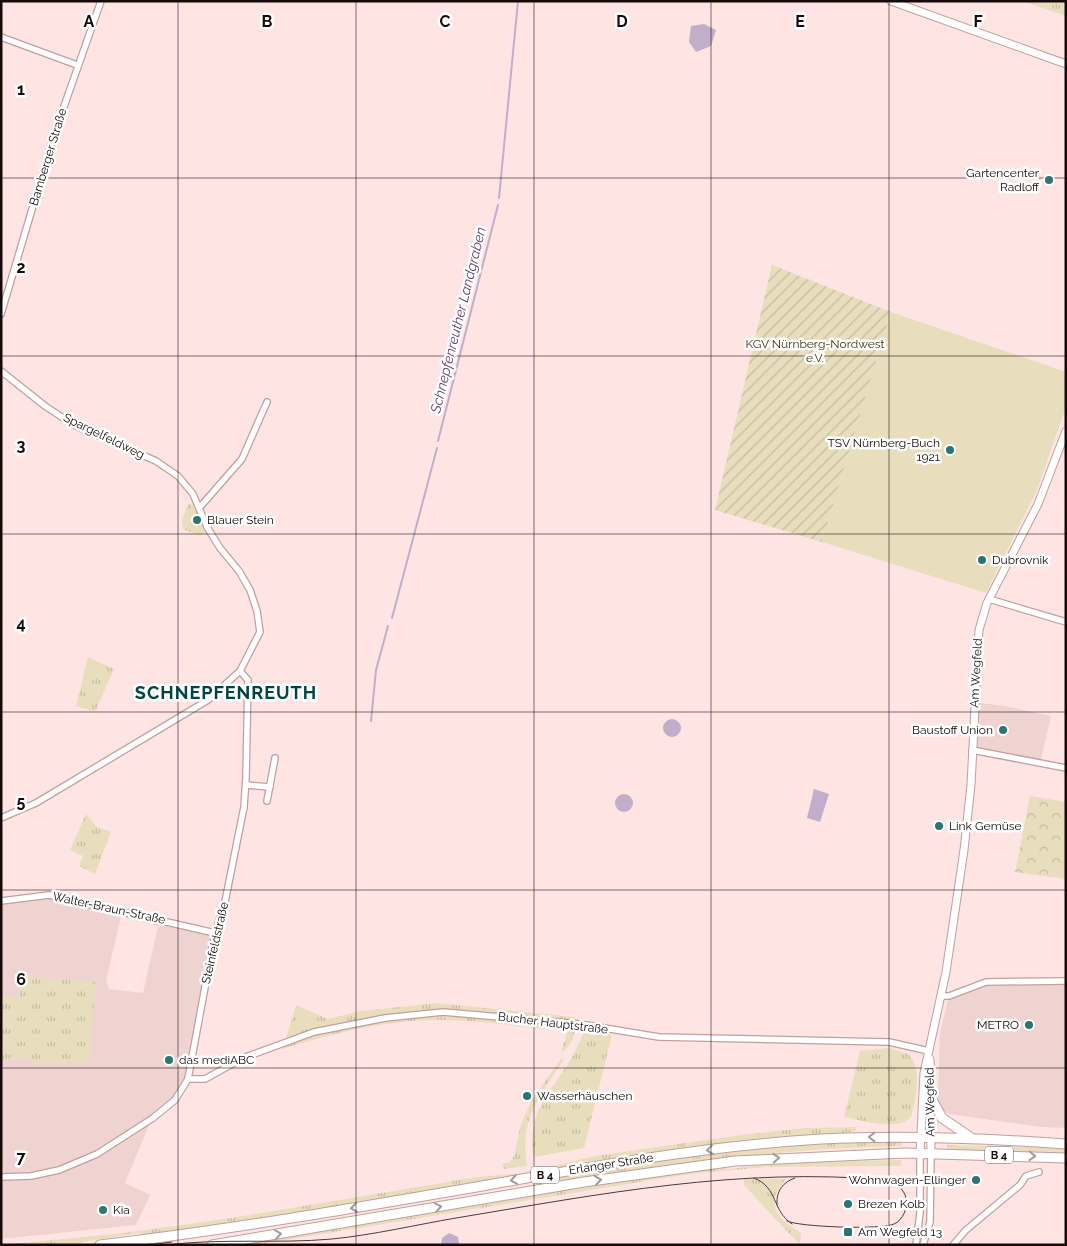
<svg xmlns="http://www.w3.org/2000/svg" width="1067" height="1246" viewBox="0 0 1067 1246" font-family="Raleway,sans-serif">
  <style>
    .built { fill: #efd3d1; fill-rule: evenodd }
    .grass { fill: url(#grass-tufts) }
    .forest { fill: url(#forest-crowns) }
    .garden { fill: url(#garden-furrows) }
    .pitch { fill: #e8ddbd }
    .water { fill: #c0aeca }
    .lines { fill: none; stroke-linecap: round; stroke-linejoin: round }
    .stream { stroke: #c0aeca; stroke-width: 2 }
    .minor-casing { stroke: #c49e9c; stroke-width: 8 }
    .tertiary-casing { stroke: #c49e9c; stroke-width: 9 }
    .primary-casing { stroke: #c49e9c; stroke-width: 11 }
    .minor { stroke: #fff; stroke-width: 5.5 }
    .tertiary { stroke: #fff; stroke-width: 7 }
    .primary { stroke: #fff; stroke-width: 9 }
    .tram { stroke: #4b3b3b; stroke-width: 1 }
    .oneway { stroke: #a29d9d }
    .grid { fill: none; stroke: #160909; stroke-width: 1; stroke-opacity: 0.55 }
    .poi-dot { fill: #2b7574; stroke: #fff; stroke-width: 2 }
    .labels { text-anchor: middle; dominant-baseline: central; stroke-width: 5; stroke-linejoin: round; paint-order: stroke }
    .shield { fill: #fff; stroke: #5c5353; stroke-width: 1 }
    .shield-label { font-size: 11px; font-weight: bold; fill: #160909 }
    .street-label { font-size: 12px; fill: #160909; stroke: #fff }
    .poi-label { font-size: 12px; fill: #160909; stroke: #fff; text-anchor: start }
    .park-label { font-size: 12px; fill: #40330a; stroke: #fff }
    .water-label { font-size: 14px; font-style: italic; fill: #60456f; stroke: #fff }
    .district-label { font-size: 18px; font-weight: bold; letter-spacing: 1px; fill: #044; stroke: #fff }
    .grid-label { font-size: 16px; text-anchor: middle; font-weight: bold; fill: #160909; stroke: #fff; stroke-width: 5; stroke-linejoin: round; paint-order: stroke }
  </style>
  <defs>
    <pattern id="grass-tufts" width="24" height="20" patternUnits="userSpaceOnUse" patternTransform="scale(1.25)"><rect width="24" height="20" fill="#e8ddbd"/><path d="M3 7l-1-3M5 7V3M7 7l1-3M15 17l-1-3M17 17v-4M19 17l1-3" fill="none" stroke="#c6bca1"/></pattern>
    <pattern id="forest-crowns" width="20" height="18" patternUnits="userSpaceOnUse" patternTransform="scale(1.25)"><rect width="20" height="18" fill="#e8ddbd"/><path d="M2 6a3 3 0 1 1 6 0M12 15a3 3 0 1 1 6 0" fill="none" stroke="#c6bca1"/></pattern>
    <pattern id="garden-furrows" width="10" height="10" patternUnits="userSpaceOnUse" patternTransform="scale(1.25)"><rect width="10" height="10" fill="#e8ddbd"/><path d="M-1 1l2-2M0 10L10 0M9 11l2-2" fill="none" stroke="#c6bca1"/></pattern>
  </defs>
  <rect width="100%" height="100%" fill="#fee5e4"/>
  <g class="built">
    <polygon points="980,703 1005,706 1051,716 1041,760 975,747"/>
    <path d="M35 893 151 916 212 936 185 1082 176 1098 151 1120 125 1183 150 1195 136 1225 1 1239V1059L31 1058V1064L96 983 22 976 19 997 1 996V899ZM121 917 158 926 143 993 109 989 106 981Z"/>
    <polygon points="1066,981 1066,1128 1040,1127 949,1114 942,1109 938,1100 940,1032 949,996 975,985"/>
  </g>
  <g class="grass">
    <polygon points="1022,1 1066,1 1066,16"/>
    <polygon points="188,504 195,505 205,533 200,536 183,529 182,521"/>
    <polygon points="88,657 114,669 95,712 76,706"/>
    <polygon points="86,814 96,826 111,832 95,874 79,866 83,856 70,850"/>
    <polygon points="22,976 96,982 89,1062 31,1064 31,1058 1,1059 1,996 19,997"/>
    <path d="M437 1003 575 1017C576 1031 574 1045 561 1052L568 1031C526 1028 482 1020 440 1020 386 1020 333 1033 283 1049L296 1005 328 1019 361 1011Z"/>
    <path d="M585 1031 612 1035 584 1148 533 1157C527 1111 550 1094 571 1059 576 1050 580 1040 585 1031Z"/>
    <path d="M889 1048 908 1054C923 1067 916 1099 911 1117 897 1132 862 1120 844 1117L860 1051Z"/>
    <path d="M561 1059H564C540 1096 519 1119 527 1166L504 1169 502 1164 510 1162 514 1156 521 1124 532 1100Z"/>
    <polygon points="856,1127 856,1131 836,1134 168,1232 147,1235 137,1233 65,1245 1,1245 124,1233 231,1218 477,1177 525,1173 595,1156 734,1136 805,1128"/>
    <path d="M859 1141H902V1146C779 1148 658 1166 537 1186L536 1179C644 1163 750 1147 859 1141Z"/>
    <polygon points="946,1145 1066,1148 1066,1154 948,1150"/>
    <polygon points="902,1160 901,1166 767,1167 689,1174 255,1245 230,1245 609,1181 724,1166 727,1169 766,1165 769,1162"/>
    <path d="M744 1179H786C763 1205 777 1218 801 1233L800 1245 744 1185Z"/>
  </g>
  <polygon class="forest" points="1030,796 1066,802 1066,879 1015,872"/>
  <polygon class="garden" points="772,265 891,312 822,542 715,510"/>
  <polygon class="pitch" points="891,312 1066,372 1065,410 1037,490 986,593 822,542"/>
  <g class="water">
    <polygon points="704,24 716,30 711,46 696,52 689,42 691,26"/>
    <circle cx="672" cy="728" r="9"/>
    <polygon points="814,789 829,794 820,822 807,818"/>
    <circle cx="624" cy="803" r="9"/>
    <polygon points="449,1233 458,1237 459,1245 441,1245 442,1238"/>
  </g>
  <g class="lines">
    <g class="stream">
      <polyline points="499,198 518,1"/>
      <polyline points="438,441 498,205"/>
      <polyline points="392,618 437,448"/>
      <polyline points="371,721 376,670 388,626"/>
    </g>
    <defs>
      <g id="minor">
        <polyline points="1,37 77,65"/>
        <polyline points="1,314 54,135 101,1"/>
        <polyline points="1,371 45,406 74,425 156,461 178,476 193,494 207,527 220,548 239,571 250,590 257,611 260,632 240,671 208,700 36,803 1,818"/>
        <polyline points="200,507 242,459 267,402"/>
        <polyline points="989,599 1066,622"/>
        <polyline points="972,750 1066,768"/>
        <polyline points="246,785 270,787"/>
        <polyline points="267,801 275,758"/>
        <polyline points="1,901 49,895 215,933"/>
        <polyline points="941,996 949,996 986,982 1066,981"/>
        <polyline points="188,1079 205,1079 243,1058 314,1032 385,1018 443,1012 580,1024 659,1037 889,1042 929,1051"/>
        <polyline points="1,1177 31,1176 59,1170 97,1154 153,1118 175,1100 188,1079 215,933 225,902 244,807 246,777 248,680 240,671"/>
        <polyline points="916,1245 920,1213 920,1153"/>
        <polyline points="923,1245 930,1222 931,1153"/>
        <polyline points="953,1245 966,1230 1020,1185 1026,1176 1039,1172"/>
      </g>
      <g id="tertiary">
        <polyline points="891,1 1066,64"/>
        <polyline points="930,1059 931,1153"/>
        <polyline points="920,1153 924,1073 946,972 964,850 971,785 979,630 987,603 1038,504 1066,431"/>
      </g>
      <g id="primary">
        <polyline points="931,1098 942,1118 970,1137"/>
        <path d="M100 1245C228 1230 355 1208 482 1186 594 1166 707 1146 821 1139 903 1135 984 1138 1066 1144"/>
        <polyline points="212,1245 584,1182 735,1161 905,1153 1066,1158"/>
      </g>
    </defs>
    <use href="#minor" class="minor-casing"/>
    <use href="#tertiary" class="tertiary-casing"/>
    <use href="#primary" class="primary-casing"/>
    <use href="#minor" class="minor"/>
    <use href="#tertiary" class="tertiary"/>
    <use href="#primary" class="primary"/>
    <g class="tram">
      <path d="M754 1178C779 1188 771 1210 792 1224"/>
      <path d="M777 1204C776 1191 783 1182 795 1178"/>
      <polyline points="149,1245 172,1242"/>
      <path d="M166 1245C221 1238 277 1244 332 1239 373 1235 415 1225 456 1218 601 1194 738 1167 887 1180 896 1183 904 1189 906 1198 908 1208 903 1220 894 1224 882 1230 798 1227 787 1221"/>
    </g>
  </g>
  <defs><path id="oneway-chevron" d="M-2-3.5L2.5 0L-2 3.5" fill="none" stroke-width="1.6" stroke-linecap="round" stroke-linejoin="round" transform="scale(1.25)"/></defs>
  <g class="oneway">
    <use href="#oneway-chevron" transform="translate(872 1137) rotate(180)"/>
    <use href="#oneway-chevron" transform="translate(710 1150) rotate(173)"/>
    <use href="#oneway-chevron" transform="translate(1032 1156) rotate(2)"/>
    <use href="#oneway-chevron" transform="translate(776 1158) rotate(-4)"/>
    <use href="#oneway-chevron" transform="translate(514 1180) rotate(170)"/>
    <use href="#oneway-chevron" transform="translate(598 1180) rotate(-9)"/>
    <use href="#oneway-chevron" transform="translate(438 1207) rotate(-10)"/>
    <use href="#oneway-chevron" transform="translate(354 1208) rotate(171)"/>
    <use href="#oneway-chevron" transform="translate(278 1234) rotate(-9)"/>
  </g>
  <path class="grid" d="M178 1V1245M356 1V1245M534 1V1245M711 1V1245M889 1V1245M1 178H1066M1 356H1066M1 534H1066M1 712H1066M1 890H1066M1 1068H1066"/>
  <g class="poi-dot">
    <circle cx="1049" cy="180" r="5"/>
    <circle cx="950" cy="450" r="5"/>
    <circle cx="197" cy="520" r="5"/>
    <circle cx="982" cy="560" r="5"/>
    <circle cx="1003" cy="730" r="5"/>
    <circle cx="939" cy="826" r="5"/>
    <circle cx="1029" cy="1025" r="5"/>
    <circle cx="169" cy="1060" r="5"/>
    <circle cx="527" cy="1096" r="5"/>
    <circle cx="976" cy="1180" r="5"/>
    <circle cx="848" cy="1204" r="5"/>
    <circle cx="103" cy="1210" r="5"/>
    <rect x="843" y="1227" width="10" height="10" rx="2.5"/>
  </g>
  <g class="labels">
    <g class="shield">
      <rect x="985" y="1146.5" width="28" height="17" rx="4"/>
      <rect x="531" y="1166.5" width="28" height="17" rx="4"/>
    </g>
    <g class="shield-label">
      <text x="999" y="1155">B 4</text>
      <text x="545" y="1175">B 4</text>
    </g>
    <g class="street-label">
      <text transform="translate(48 157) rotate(-73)">Bamberger Straße</text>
      <text transform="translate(104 436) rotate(26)">Spargelfeldweg</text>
      <text transform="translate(976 673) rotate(-87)">Am Wegfeld</text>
      <text transform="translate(109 908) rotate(12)">Walter-Braun-Straße</text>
      <text transform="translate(215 943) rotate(-77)">Steinfeldstraße</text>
      <text transform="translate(553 1023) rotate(7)">Bucher Hauptstraße</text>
      <text transform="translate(930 1102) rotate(-91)">Am Wegfeld</text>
      <text transform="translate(611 1164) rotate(-9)">Erlanger Straße</text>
    </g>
    <g class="poi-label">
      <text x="1039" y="173" text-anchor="end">Gartencenter<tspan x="1039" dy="14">Radloff</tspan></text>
      <text x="940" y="443" text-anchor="end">TSV Nürnberg-Buch<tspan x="940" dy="14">1921</tspan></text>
      <text x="207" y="520">Blauer Stein</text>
      <text x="992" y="560">Dubrovnik</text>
      <text x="993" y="730" text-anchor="end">Baustoff Union</text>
      <text x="949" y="826">Link Gemüse</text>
      <text x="1019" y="1025" text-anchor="end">METRO</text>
      <text x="179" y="1060">das mediABC</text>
      <text x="537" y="1096">Wasserhäuschen</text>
      <text x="966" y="1180" text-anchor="end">Wohnwagen-Ellinger</text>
      <text x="858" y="1204">Brezen Kolb</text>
      <text x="113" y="1210">Kia</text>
      <text x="858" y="1232">Am Wegfeld 13</text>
    </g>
    <g class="park-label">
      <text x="815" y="344">KGV Nürnberg-Nordwest<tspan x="815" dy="14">e.V.</tspan></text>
    </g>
    <g class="water-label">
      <text transform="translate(458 320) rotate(-76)">Schnepfenreuther Landgraben</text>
    </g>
    <g class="district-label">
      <text x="226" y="692">SCHNEPFENREUTH</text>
    </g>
  </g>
  <g class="grid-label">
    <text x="89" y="27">A</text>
    <text x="267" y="27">B</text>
    <text x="445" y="27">C</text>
    <text x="622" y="27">D</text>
    <text x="800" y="27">E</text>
    <text x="978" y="27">F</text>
    <text x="21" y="95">1</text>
    <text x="21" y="273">2</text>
    <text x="21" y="451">3</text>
    <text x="21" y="629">4</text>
    <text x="21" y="807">5</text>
    <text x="21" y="985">6</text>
    <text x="21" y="1163">7</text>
  </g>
  <rect width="1067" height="1246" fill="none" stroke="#160909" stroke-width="5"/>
</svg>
